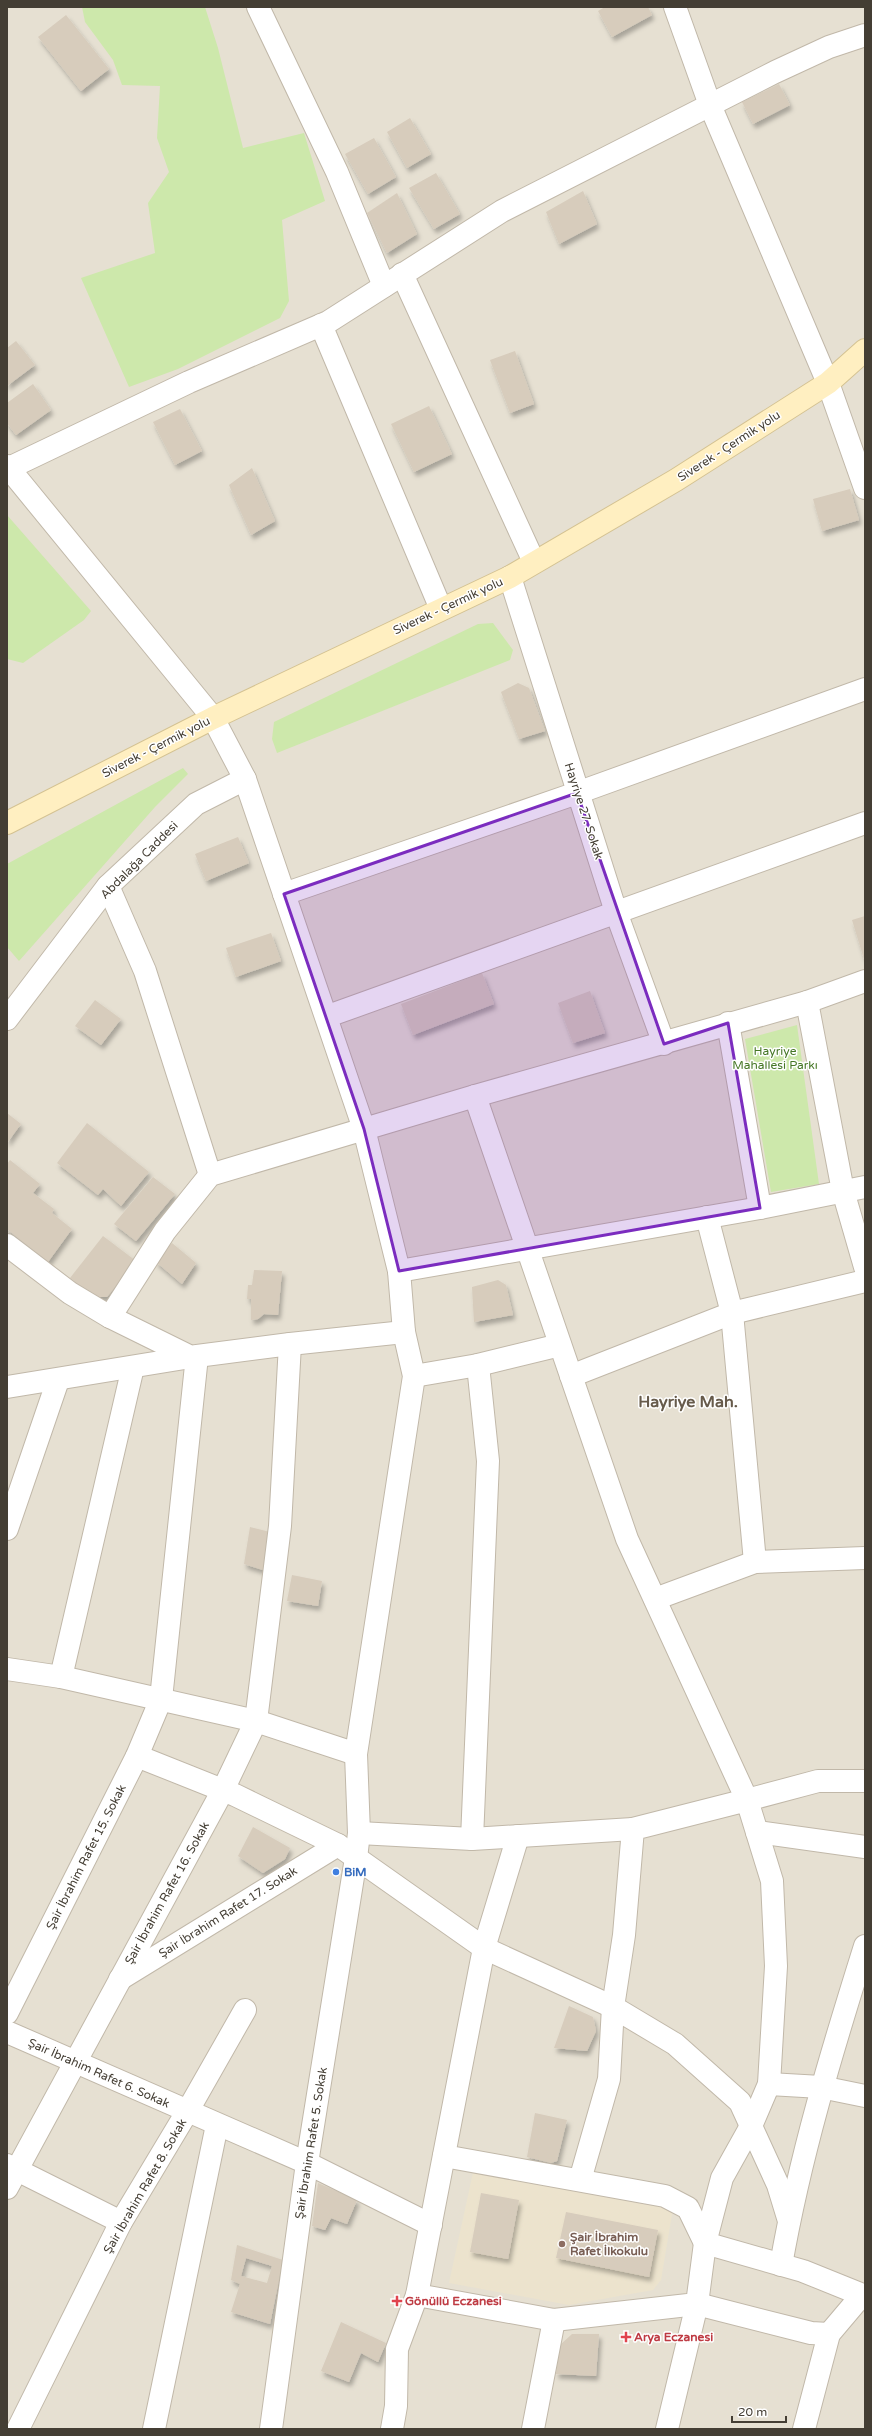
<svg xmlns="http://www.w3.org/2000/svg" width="872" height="2436" viewBox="0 0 872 2436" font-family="'Varela Round',sans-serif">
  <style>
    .residential { fill: #e6e0d2 }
    .education { fill: #ece3cd }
    .green { fill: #cde8ab }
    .building { fill: #d7ccbc; fill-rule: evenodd; filter: url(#shadow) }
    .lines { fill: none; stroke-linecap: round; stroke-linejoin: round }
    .minor-casing { stroke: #c1b8a9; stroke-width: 24 }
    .tertiary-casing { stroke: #c1b8a9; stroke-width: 24 }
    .secondary-casing { stroke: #d4c292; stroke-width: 24 }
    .minor { stroke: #fff; stroke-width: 22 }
    .tertiary { stroke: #fff; stroke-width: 22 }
    .secondary { stroke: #ffefc1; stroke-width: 22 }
    .marked { fill: #7b2cbf; fill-opacity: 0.2; stroke: #7b2cbf; stroke-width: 3; stroke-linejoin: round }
    .shop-dot { fill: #3f7fe0; stroke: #fff; stroke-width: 1.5 }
    .education-dot { fill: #8d6e63; stroke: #fff; stroke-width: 1.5 }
    .health-dot { fill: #e0444e; stroke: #fff; stroke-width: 1.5 }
    .labels { text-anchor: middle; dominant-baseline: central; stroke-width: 3; stroke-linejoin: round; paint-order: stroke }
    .street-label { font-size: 12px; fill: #443e34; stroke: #fff }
    .park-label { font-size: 12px; fill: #467726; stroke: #fff }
    .shop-label { font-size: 12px; font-weight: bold; fill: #366cbe; stroke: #fff; text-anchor: start }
    .education-label { font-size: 12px; font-weight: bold; fill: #785e54; stroke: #fff; text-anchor: start }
    .health-label { font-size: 12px; font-weight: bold; fill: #be3a42; stroke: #fff; text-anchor: start }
    .district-label { font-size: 16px; font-weight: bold; fill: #675b4b; stroke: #fff }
  </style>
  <defs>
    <filter id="shadow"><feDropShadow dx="2.5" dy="4.5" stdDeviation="2" flood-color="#0004"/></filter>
  </defs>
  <rect width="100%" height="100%" fill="#f2eee4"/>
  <rect class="residential" x="7" y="7" width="858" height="2422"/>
  <polygon class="education" points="474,2168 673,2208 661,2280 653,2290 569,2305 449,2283"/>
  <g class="green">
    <polygon points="82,7 205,7 218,48 243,148 304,133 325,201 282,220 289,301 280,318 178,369 129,387 81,278 155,253 148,203 169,172 157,138 160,86 122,85 113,60 85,22"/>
    <polygon points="7,515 91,611 84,620 23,663 7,659"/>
    <polygon points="493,623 513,650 510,660 277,753 272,739 274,722 478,624"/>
    <polygon points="183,768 188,774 155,807 19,961 7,947 7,864"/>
    <polygon points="797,1025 819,1184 771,1192 745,1039"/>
  </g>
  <g class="building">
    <polygon points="605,7 648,7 652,15 612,37 598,11"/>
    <polygon points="66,15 109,69 81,91 38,37"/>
    <polygon points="779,84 790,105 753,124 742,102"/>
    <polygon points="410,118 431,154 407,168 387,132"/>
    <polygon points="374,138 396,177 368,194 345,154"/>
    <polygon points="436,173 460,214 434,229 409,188"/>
    <polygon points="583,191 597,224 559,244 546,212"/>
    <polygon points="397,193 417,234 387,253 367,213"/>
    <polygon points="16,341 35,365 7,386 7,348"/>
    <polygon points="515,351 534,404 510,413 490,360"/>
    <polygon points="33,384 51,410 16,435 7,423 7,403"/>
    <polygon points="429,406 452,454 414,472 391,424"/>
    <polygon points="180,409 202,451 175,465 153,422"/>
    <polygon points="252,468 275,521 251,535 229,485"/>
    <polygon points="850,489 859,520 822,531 813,499"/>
    <polygon points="518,683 529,688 545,731 519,739 501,692"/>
    <polygon points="238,837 249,863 206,881 195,854"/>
    <polygon points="865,916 865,959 864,959 852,920"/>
    <polygon points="271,933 281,961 236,977 226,948"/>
    <polygon points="482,973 494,1004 413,1035 401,1004"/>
    <polygon points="590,991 605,1033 573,1043 558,1003"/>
    <polygon points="95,1000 121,1019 101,1045 75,1026"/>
    <polygon points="7,1113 21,1124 7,1143"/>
    <polygon points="87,1123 149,1172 121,1206 103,1189 98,1195 57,1163"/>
    <polygon points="10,1160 40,1184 33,1193 54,1209 52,1213 72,1229 48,1262 7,1229 7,1164"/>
    <polygon points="153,1177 175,1194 136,1241 114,1224"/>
    <polygon points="103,1236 136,1261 107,1297 95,1297 70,1278"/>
    <polygon points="172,1243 196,1263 182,1284 155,1261"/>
    <polygon points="254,1270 282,1271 278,1315 264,1314 258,1319 251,1320 251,1299 247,1299 248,1285 252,1285"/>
    <polygon points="498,1280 506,1285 513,1315 474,1322 472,1287"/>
    <polygon points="250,1527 270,1532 266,1571 244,1564"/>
    <polygon points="292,1575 322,1581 318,1606 287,1601"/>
    <polygon points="253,1827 290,1848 285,1859 263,1873 238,1856"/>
    <polygon points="569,2006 593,2017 596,2031 587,2051 554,2048"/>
    <polygon points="535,2113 567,2120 557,2161 551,2163 527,2157"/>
    <polygon points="318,2183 357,2200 347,2224 331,2218 325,2230 312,2226"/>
    <polygon points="481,2193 519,2200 508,2259 470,2252"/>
    <polygon points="566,2212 658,2230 649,2277 556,2258"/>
    <path d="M237 2245 283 2260 270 2324 231 2312 240 2284 231 2280ZM246 2258 272 2266 267 2283 241 2276Z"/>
    <polygon points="341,2322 386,2343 378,2362 361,2353 349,2382 321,2371"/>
    <polygon points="572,2334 599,2334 596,2376 556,2374 560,2345"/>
  </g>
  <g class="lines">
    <defs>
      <g id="minor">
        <polyline points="258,7 337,172 384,286"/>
        <polyline points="402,274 534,562"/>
        <polyline points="321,325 441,609"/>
        <polyline points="828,383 865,488"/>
        <polyline points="7,466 213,718"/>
        <polyline points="7,469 189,382 328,322 502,211 775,72 829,47 865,35"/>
        <polyline points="510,577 616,912 664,1044"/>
        <polyline points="108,886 145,971 210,1175"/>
        <polyline points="284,894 577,793 865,689"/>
        <polyline points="807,1002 843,1191 865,1267"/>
        <polyline points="328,1016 865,823"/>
        <polyline points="728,1023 760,1208"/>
        <polyline points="475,1096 627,1539 747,1800 818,1781 865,1781"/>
        <polyline points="707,1217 732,1313 755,1562"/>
        <polyline points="7,1245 70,1293 110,1317 191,1357"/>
        <polyline points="110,1317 165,1231 210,1175 475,1096 807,1002 865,981"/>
        <polyline points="414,1376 478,1365 560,1345"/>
        <polyline points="571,1376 732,1313 865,1281"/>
        <polyline points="7,1387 197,1356 290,1344 404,1332"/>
        <polyline points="7,1529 58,1380"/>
        <polyline points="655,1599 755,1562 865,1558"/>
        <polyline points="61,1677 133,1367"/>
        <polyline points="137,1756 235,1795 338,1845 484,1948 613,2007 675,2044 740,2102 778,2185 789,2221"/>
        <polyline points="757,1832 865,1847"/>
        <polyline points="359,1833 472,1839 633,1829"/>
        <polyline points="472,1839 488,1461 478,1365"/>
        <polyline points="120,1979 338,1845"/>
        <polyline points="7,2013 137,1756 161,1699 197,1356"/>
        <polyline points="7,2032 307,2163 431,2225"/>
        <polyline points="769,2084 821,2087 865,2096"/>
        <polyline points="444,2156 665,2196 688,2208 705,2243"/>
        <polyline points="7,2165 121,2222"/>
        <polyline points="7,2188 223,1790 256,1721 280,1526 290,1344"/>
        <path d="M781 2265C800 2156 832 2051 865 1946"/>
        <polyline points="417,2295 554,2320 697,2304 705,2243 722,2178 751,2126 769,2084 776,1966 772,1881 747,1800 633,1829 624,1935 613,2007 609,2079 580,2180"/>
        <polyline points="18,2429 121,2222 187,2112 245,2010"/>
        <polyline points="154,2429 217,2125"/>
        <polyline points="271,2429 307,2163 356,1858"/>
        <polyline points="392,2429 396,2406 397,2349 417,2295 484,1948 518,1836"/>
        <polyline points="533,2429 554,2320"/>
        <polyline points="667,2429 697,2304 811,2333 829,2334"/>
      </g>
      <g id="tertiary">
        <polyline points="675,7 710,105 828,383"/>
        <polyline points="213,718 245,779 364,1129 399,1271 404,1332 414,1376 356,1754 359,1833 356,1858"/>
        <polyline points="7,1019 108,886 196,804 245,779"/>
        <polyline points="399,1271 760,1208 865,1187"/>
        <polyline points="7,1669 61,1677 256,1721 356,1754"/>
        <polyline points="705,2243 803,2271 865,2296"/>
        <polyline points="804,2429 829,2334 862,2295"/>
      </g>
      <polyline id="secondary" points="7,823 213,718 510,577 676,480 828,383 865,350"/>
    </defs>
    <use href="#minor" class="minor-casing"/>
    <use href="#tertiary" class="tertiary-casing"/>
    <use href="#secondary" class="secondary-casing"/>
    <use href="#minor" class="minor"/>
    <use href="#tertiary" class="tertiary"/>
    <use href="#secondary" class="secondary"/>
  </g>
  <path class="marked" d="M577 793 664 1044 728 1023 760 1208 399 1271 364 1129 284 894Z"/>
  <circle class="shop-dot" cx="336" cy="1872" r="4"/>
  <circle class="education-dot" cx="562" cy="2244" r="4"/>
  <g class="health-dot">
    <path d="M395 2295h4v4h4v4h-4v4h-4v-4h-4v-4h4z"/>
    <path d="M624 2331h4v4h4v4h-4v4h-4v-4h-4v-4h4z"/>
  </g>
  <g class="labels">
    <g class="street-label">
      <text transform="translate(729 446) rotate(-33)">Siverek - Çermik yolu</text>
      <text transform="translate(448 606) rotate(-25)">Siverek - Çermik yolu</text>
      <text transform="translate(156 747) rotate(-27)">Siverek - Çermik yolu</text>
      <text transform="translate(584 811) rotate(72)">Hayriye 27. Sokak</text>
      <text transform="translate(139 860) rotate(-45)">Abdalağa Caddesi</text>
      <text transform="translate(86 1857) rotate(-63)">Şair İbrahim Rafet 15. Sokak</text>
      <text transform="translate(167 1893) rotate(-61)">Şair İbrahim Rafet 16. Sokak</text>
      <text transform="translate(228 1912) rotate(-32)">Şair İbrahim Rafet 17. Sokak</text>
      <text transform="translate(99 2073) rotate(24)">Şair İbrahim Rafet 6. Sokak</text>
      <text transform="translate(311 2143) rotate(-81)">Şair İbrahim Rafet 5. Sokak</text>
      <text transform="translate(145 2186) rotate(-60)">Şair İbrahim Rafet 8. Sokak</text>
    </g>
    <g class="park-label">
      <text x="775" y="1051">Hayriye<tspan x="775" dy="14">Mahallesi Parkı</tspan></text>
    </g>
    <g class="shop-label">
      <text x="344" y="1872">BiM</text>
    </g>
    <g class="education-label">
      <text x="570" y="2237">Şair İbrahim<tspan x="570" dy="14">Rafet İlkokulu</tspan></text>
    </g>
    <g class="health-label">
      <text x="405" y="2301">Gönüllü Eczanesi</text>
      <text x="634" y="2337">Arya Eczanesi</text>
    </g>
    <g class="district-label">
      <text x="688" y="1402">Hayriye Mah.</text>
    </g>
  </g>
  <rect width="872" height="2436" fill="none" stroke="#443e34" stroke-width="16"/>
  <path d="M732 2416v6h54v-6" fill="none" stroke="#443e34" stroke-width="2"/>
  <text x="738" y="2416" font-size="12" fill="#443e34" stroke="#ffffff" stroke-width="3" paint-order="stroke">20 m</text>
</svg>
